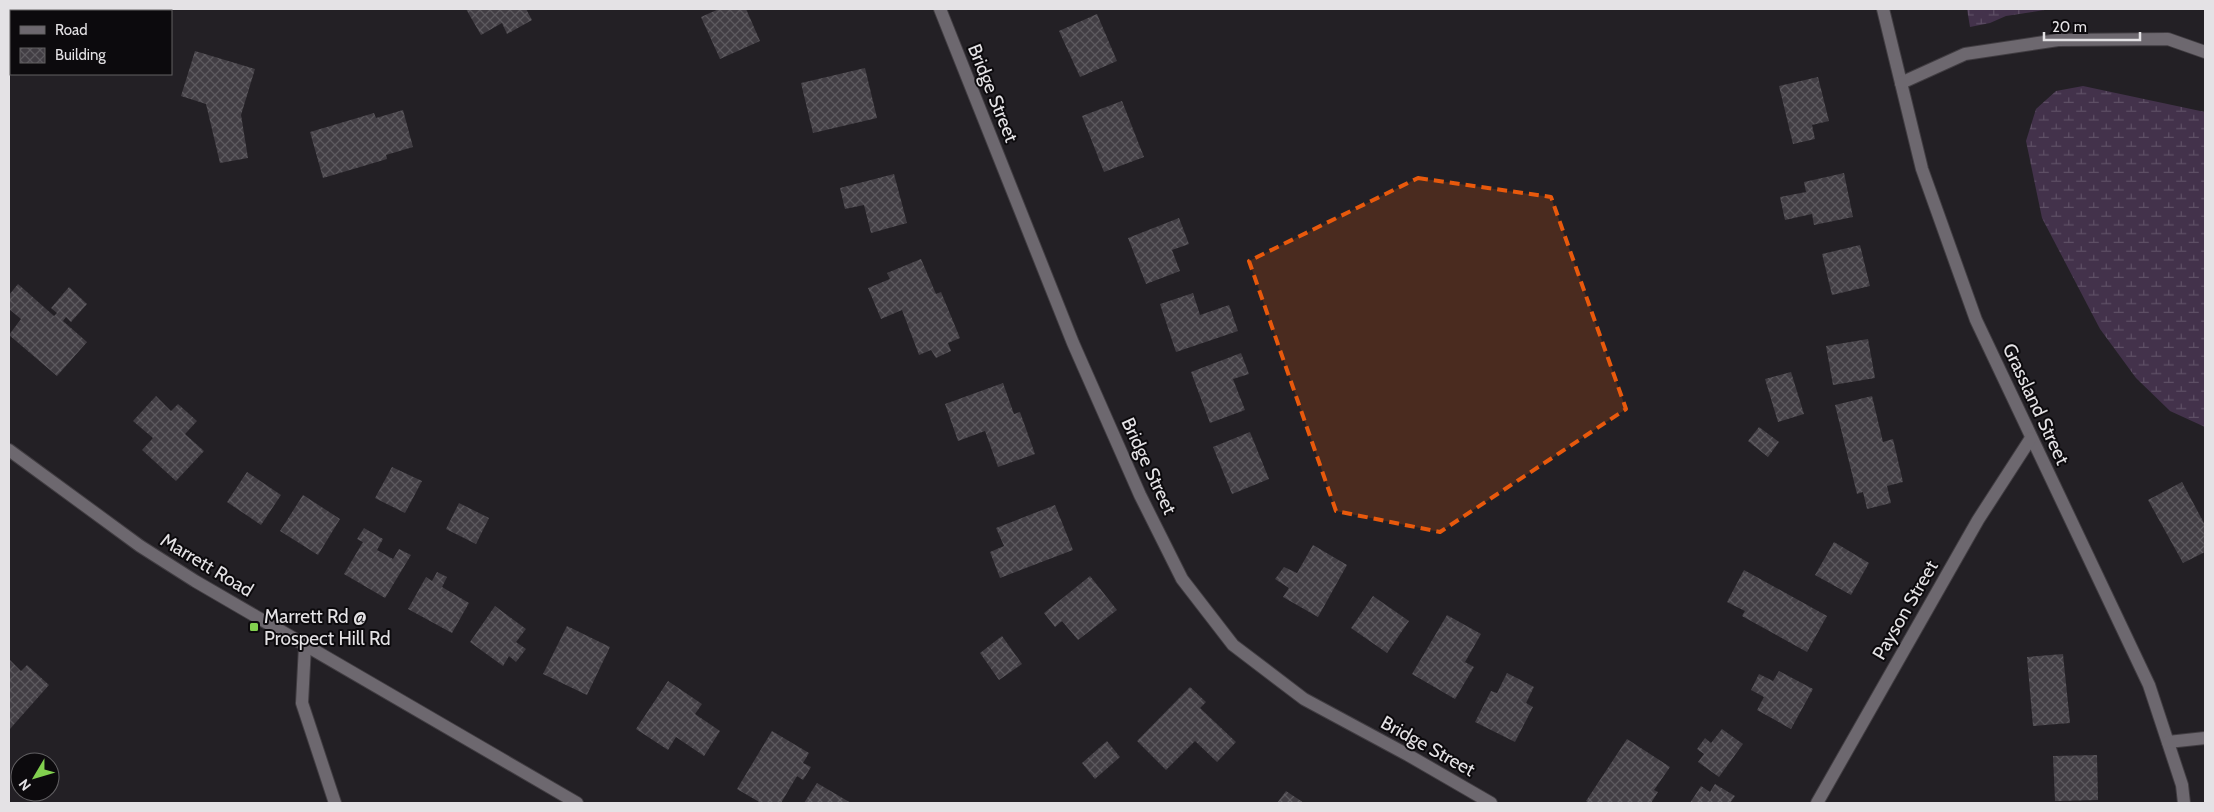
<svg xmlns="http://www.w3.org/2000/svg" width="2214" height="812" viewBox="0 0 2214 812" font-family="Cabin,sans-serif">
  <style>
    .wetland { fill: url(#wetland-marsh) }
    .building { fill: url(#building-cross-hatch) }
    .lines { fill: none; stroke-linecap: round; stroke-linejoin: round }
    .street-casing { stroke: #413d42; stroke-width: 14 }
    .secondary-casing { stroke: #413d42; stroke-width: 14 }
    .street { stroke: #6d686f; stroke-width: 12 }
    .secondary { stroke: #6d686f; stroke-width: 12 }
    .marked { fill: #e8590c; fill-opacity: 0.2; stroke: #e8590c; stroke-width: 4; stroke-dasharray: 10 6; stroke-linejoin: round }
    .poi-dot { fill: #82d04f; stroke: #0c0a0d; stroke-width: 2 }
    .labels { text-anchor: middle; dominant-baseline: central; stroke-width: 4; stroke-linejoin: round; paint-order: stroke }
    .street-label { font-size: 19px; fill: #e4e2e5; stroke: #0c0a0d }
    .poi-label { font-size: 19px; fill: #e4e2e5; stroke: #0c0a0d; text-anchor: start }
  </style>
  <defs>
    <pattern id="wetland-marsh" width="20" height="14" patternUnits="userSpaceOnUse" patternTransform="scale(1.25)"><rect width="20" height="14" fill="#43324b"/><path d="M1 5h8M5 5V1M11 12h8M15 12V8" fill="none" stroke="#5e4f65"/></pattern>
    <pattern id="building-cross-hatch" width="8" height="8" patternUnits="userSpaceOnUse" patternTransform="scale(1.25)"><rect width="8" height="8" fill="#423e44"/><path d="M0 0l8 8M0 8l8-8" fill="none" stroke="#5d5a5f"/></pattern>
  </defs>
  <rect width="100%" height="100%" fill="#232025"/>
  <g class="wetland">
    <polygon points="1967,9 2051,9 2006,16 1990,23 1970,27"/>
    <polygon points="2083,86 2205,112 2205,427 2170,411 2136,378 2100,329 2042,218 2026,141 2036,109 2056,91"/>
  </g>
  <g class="building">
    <polygon points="466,9 526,9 532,20 507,34 502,23 481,35"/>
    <polygon points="719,9 746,9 760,41 720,59 701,17"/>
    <polygon points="1097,14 1117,61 1080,77 1059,31"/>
    <polygon points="195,51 255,69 241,115 248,158 220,163 206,104 181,96"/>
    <polygon points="865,68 877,118 813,133 801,83"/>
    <polygon points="1818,77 1829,121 1812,125 1815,139 1793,144 1779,86"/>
    <polygon points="1122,101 1144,157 1104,172 1082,116"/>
    <polygon points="403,110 413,147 386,155 387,159 323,178 310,132 374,113 376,118"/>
    <polygon points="1844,173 1853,217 1814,225 1812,214 1785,220 1780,197 1806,192 1804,182"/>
    <polygon points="894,174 907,223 871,233 864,205 845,209 840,188"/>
    <polygon points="1179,218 1189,244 1172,250 1180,271 1146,284 1128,238"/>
    <polygon points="1860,245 1870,286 1832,295 1822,254"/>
    <polygon points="921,259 936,294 941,292 960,338 948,343 951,351 936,358 931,350 919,355 902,310 881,319 868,288 890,279 887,273"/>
    <polygon points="18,284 54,316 57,313 51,308 69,287 87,304 71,322 66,317 63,321 87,342 57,376 9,335 21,319 9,309 9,295"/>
    <polygon points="1193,293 1200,315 1229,305 1238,331 1176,352 1160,304"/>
    <polygon points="1868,339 1875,378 1833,385 1826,346"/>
    <polygon points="1241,353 1249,374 1233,379 1245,410 1210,423 1191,372"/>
    <polygon points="1791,372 1804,414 1778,422 1765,379"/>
    <polygon points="1003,383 1014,414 1020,412 1035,454 998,467 985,431 958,441 945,404"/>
    <polygon points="156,396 171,411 178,404 197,421 185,434 204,451 176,481 142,450 153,438 133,421"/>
    <polygon points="1872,396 1883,442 1893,439 1903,482 1887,486 1891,503 1867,509 1863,492 1857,494 1835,405"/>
    <polygon points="1759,427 1779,442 1768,457 1748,441"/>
    <polygon points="1250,432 1269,479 1232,494 1213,447"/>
    <polygon points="392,467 422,481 405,513 375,498"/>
    <polygon points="247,472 281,495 261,525 227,502"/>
    <polygon points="2182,482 2205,525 2205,552 2183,563 2148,500"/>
    <polygon points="303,495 340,519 318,555 280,531"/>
    <polygon points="459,503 489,518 476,544 446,529"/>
    <polygon points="1055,505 1073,550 1000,578 990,552 1004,546 996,528"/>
    <polygon points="364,528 383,539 377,550 393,559 399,549 411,555 385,598 344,574 363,542 357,539"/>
    <polygon points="1834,542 1869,563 1851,595 1815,575"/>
    <polygon points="1313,545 1347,565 1318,617 1283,597 1289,588 1275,579 1284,567 1297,573"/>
    <polygon points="1744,570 1827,616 1807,652 1742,616 1745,611 1727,602"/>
    <polygon points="437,572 447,577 442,587 469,603 452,633 408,609 426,577 432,581"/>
    <polygon points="1090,576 1117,610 1078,640 1062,621 1055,627 1044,613"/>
    <polygon points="1373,596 1409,621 1387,653 1351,628"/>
    <polygon points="495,606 526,629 516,642 526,649 516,662 509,656 503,666 470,642"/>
    <polygon points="1447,615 1481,634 1465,662 1474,667 1455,699 1412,674"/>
    <polygon points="567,626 610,647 587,695 543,674"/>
    <polygon points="1002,636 1022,664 999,680 980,653"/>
    <polygon points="2063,654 2070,723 2033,726 2027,657"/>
    <polygon points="9,659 21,671 27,665 49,685 9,730"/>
    <polygon points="1779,671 1813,689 1791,729 1757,710 1764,697 1751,690 1759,674 1773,681"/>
    <polygon points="1507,673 1534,687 1526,703 1533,707 1515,742 1475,722 1491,691 1497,693"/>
    <polygon points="668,681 702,704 695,714 720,731 704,756 676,737 668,750 636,729"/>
    <polygon points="1190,687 1206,702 1200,708 1236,742 1217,762 1195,741 1166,770 1137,741"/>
    <polygon points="1722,729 1743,744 1719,777 1698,762 1704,754 1697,749 1705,738 1711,743"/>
    <polygon points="772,731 809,753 803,763 811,767 803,780 797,776 781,803 761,803 737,789"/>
    <polygon points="1627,739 1670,767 1654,790 1658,792 1651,803 1589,803 1586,801"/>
    <polygon points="1107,741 1120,757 1095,779 1082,763"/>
    <polygon points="2097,755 2098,800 2055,801 2053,756"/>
    <polygon points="817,783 851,803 804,803"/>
    <polygon points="1715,784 1735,796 1730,803 1690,803 1701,786 1710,792"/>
    <polygon points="1286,791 1304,803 1277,803"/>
  </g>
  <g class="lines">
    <defs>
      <g id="street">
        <polyline points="940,9 1073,343 1140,495 1182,579 1233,645 1304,699 1408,755 1491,803"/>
        <polyline points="1883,9 1922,169 1976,320 2149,685 2182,785 2184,803"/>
        <polyline points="1901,83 1965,54 2058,40 2168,39 2205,52"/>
        <polyline points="305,646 302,703 335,803"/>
        <polyline points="2168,742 2205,738"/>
        <polyline points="1817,803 1978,520 2031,438"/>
      </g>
      <polyline id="secondary" points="9,450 140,546 195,581 577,803"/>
    </defs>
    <use href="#street" class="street-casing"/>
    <use href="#secondary" class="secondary-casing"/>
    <use href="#street" class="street"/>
    <use href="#secondary" class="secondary"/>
  </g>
  <path class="marked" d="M1418 178 1551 197 1626 409 1440 532 1336 511 1249 261Z"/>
  <rect class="poi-dot" x="249" y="622" width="10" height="10" rx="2.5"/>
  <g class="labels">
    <g class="street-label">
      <text transform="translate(993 93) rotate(68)">Bridge Street</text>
      <text transform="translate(2036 404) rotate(65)">Grassland Street</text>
      <text transform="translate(1149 466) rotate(65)">Bridge Street</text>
      <text transform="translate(207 565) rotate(31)">Marrett Road</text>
      <text transform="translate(1905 610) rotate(-60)">Payson Street</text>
      <text transform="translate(1428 746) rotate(29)">Bridge Street</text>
    </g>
    <g class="poi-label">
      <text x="264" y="616">Marrett Rd @<tspan x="264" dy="22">Prospect Hill Rd</tspan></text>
    </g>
  </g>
  <rect width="2214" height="812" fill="none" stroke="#e4e2e5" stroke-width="20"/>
  <rect x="10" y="10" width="162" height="65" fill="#0c0a0d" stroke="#626063"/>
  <rect x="20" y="26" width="25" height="8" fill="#6d686f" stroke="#626063"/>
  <text x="55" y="35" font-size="15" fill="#e4e2e5">Road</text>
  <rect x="20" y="48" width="25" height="15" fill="url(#building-cross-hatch)" stroke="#626063"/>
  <text x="55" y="60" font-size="15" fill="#e4e2e5">Building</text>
  <g transform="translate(35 777) rotate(232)"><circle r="24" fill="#0c0a0d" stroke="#626063"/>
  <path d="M0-4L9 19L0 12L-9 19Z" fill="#82d04f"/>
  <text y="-8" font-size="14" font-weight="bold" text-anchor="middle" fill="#e4e2e5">N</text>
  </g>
  <path d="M2044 32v8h96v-8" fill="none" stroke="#e4e2e5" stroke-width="2.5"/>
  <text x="2052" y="32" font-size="15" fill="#e4e2e5" stroke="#0c0a0d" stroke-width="4" paint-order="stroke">20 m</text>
</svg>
